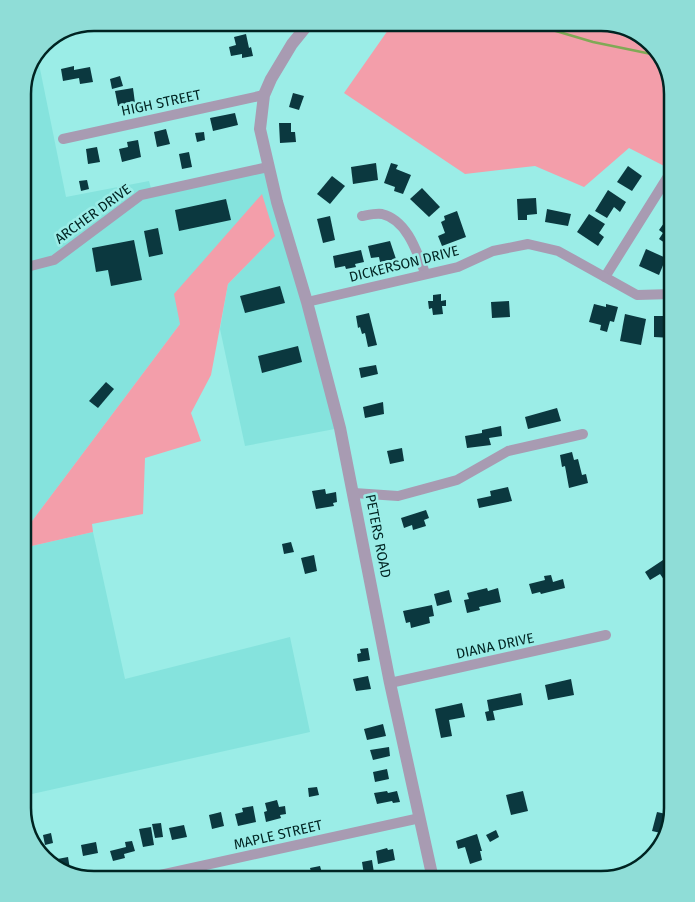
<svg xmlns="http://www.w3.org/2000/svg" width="695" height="902" viewBox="0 0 695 902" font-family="'Fira Sans',sans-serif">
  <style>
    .built { fill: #85e3dd }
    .green { fill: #f39eaa }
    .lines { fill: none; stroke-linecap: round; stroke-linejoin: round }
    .stream { stroke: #80a956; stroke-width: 2.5 }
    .building { fill: #0b383f }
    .minor { stroke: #a89bb2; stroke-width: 10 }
    .tertiary { stroke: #a89bb2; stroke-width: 12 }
    .labels { text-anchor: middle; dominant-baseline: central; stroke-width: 5; stroke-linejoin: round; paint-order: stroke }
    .street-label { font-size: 14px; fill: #002422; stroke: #9bede7 }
    .rim { fill: none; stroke: #002422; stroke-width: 2.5 }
  </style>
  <rect width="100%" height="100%" fill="#9bede7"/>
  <g class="built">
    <polygon points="38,59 66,197 149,181 152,192 268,167 340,428 245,446 220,329 228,284 275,236 180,324 23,533 23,90"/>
    <polygon points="93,532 125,679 290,637 310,732 23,796 23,548"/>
  </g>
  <g class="green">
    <polygon points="393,23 605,23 636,32 661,55 672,95 672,170 629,148 584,187 535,166 465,174 344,93"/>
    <polygon points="262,194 275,236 228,284 211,375 191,413 201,441 145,458 143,514 92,524 93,532 23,548 23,533 180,324 174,294"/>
  </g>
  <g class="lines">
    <polyline class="stream" points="529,23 593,42 661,56"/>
  </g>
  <g class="building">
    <polygon points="203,23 231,23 231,26 205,31"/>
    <polygon points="246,34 249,48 251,47 253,56 242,58 242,54 231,56 229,47 236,45 234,37"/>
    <polygon points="74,66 74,70 90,67 93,82 80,84 79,78 63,81 61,69"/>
    <polygon points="120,76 123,86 112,89 110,79"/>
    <polygon points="133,88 135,103 118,106 115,91"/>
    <polygon points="293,93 304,96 299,110 289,107"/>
    <polygon points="235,113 238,125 213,131 210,118"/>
    <polygon points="279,123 291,123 291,132 295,132 296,142 280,143"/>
    <polygon points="166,129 170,144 157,147 154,132"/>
    <polygon points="204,132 205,140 197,142 195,133"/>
    <polygon points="138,140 141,157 122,162 119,149 128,147 127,142"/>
    <polygon points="97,147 100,162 88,164 86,149"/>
    <polygon points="189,152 192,167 182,169 179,154"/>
    <polygon points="376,163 378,180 353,184 351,167"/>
    <polygon points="391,163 398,165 396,169 411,175 403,194 394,191 395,187 384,183"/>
    <polygon points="628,166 642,176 632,191 617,182"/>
    <polygon points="332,176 345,186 330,204 317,194"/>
    <polygon points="87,180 89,189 81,191 79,181"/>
    <polygon points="422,188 440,207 429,217 410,199"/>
    <polygon points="608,190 626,202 620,212 614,207 607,218 595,211"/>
    <polygon points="536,198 537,214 527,215 527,220 518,220 517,199"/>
    <polygon points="226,199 231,220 179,231 175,210"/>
    <polygon points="547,209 571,214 568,226 545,222"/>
    <polygon points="457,211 466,237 442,246 438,236 445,233 441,222 445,220 444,216"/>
    <polygon points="672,212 672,238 668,245 659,239 663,233 659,230"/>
    <polygon points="589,214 605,224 599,233 604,237 598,246 577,232"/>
    <polygon points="330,216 335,240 323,243 317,219"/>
    <polygon points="158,228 163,254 149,257 144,231"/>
    <polygon points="134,240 142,280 111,286 108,270 96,272 92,248"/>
    <polygon points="390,241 396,259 380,262 379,257 371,258 368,246"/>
    <polygon points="646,249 666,258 659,275 639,266"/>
    <polygon points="361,250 364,262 355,264 356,267 346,269 345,266 335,268 333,256"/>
    <polygon points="280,286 285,303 245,313 240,296"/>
    <polygon points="441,294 441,301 446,300 446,306 442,306 443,314 433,315 432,308 429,309 428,301 433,301 433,295"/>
    <polygon points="509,301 510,317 492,318 491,302"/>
    <polygon points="594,304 606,307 606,304 618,307 614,322 610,321 607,332 600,330 601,325 589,322"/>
    <polygon points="369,313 377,345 368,347 365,333 362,334 360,327 358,328 356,316"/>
    <polygon points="625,314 646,319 641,345 620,341"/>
    <polygon points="654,316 665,316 665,321 672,321 672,338 654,337"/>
    <polygon points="298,346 302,362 262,373 258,356"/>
    <polygon points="376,365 378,374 361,378 359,368"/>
    <polygon points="106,382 114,389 98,408 89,401"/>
    <polygon points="383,402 384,414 365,418 363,407"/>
    <polygon points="557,408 561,421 528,429 525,417"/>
    <polygon points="501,426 502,436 489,438 491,445 467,448 465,436 482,433 482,430"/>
    <polygon points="402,448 404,461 390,464 387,451"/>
    <polygon points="572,452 574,460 578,459 582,475 586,474 588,483 569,488 565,466 562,467 560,455"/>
    <polygon points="508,487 512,501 479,508 477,499 491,496 490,491"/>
    <polygon points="325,489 326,494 336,492 337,502 333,503 334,506 316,509 312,491"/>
    <polygon points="426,510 429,518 424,520 426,526 413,530 412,525 404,528 401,518"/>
    <polygon points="291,542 294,552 284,554 282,544"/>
    <polygon points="314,555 317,571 305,574 301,558"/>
    <polygon points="666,558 671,565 672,564 672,585 669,587 660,574 650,580 645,572"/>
    <polygon points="551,575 553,582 563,579 565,588 541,594 540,592 532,594 529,584 545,580 544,576"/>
    <polygon points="487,588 488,591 498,588 501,602 479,607 480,610 467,613 464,600 469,599 467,593"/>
    <polygon points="449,590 452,602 437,606 434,594"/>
    <polygon points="432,605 434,616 429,617 430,623 411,628 410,622 406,623 403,611"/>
    <polygon points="368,648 370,660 358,662 357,654 361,653 360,649"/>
    <polygon points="672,668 672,692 664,689"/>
    <polygon points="368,676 371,689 356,691 353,679"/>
    <polygon points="571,679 574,695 548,700 545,685"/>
    <polygon points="521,693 523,705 493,711 495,720 487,721 485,712 489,711 487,700"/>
    <polygon points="462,703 465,717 449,720 452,736 441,738 435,709"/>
    <polygon points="383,724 386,736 367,740 364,729"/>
    <polygon points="389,747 390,756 373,760 370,750"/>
    <polygon points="387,769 389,779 375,782 373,772"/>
    <polygon points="317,787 319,795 309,797 308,788"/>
    <polygon points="387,791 388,793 397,791 400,802 393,803 392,801 377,804 374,793"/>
    <polygon points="523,791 528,811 511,815 506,795"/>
    <polygon points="277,800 279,807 285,806 286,814 280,815 281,818 266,822 264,812 267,811 265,803"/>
    <polygon points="253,806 256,822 238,826 235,814 243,812 242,808"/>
    <polygon points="221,812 224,826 212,829 209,815"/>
    <polygon points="657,812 666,814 665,817 670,818 665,834 652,831"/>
    <polygon points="161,823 163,837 155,838 152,824"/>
    <polygon points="184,825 187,837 172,840 169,828"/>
    <polygon points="151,827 154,845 143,847 139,829"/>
    <polygon points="496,830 499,837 490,842 486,835"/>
    <polygon points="51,833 53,843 45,845 43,835"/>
    <polygon points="477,834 482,851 480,851 482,860 470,864 465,847 458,849 456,841"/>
    <polygon points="132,841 135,851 124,854 125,858 113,861 110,851 126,847 125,842"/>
    <polygon points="96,842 98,853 83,856 81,845"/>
    <polygon points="387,848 388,850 393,849 395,860 378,864 376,851"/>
    <polygon points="68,857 70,869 61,871 52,864 52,860"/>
    <polygon points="372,860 374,873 364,875 362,862"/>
    <polygon points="320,866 322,873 318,874 319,879 313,879 310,868"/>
    <polygon points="297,870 299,879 285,879 284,876 291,874 290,871"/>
  </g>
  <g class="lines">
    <g class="minor">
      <polyline points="63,139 264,95"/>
      <path d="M362 216C368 215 376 213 382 214 407 220 417 252 425 273"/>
      <polyline points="23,268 54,260 141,195 268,167"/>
      <polyline points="605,277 667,178"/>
      <polyline points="307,302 458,267 493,251 528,244 558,251 637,295 672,294"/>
      <polyline points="354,493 398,496 457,480 508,451 583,434"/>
      <polyline points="390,683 606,635"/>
      <polyline points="142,879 420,818"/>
    </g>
    <polyline class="tertiary" points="309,23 292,44 271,79 264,95 260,129 277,202 307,302 340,428 390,683 433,879"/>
  </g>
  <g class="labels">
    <g class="street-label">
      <text transform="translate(161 103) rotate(-12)">HIGH STREET</text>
      <text transform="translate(93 214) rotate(-36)">ARCHER DRIVE</text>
      <text transform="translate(404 264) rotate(-14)">DICKERSON DRIVE</text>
      <text transform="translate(378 536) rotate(79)">PETERS ROAD</text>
      <text transform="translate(495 646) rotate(-12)">DIANA DRIVE</text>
      <text transform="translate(278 835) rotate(-13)">MAPLE STREET</text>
    </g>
  </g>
  <path d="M0 0H695V902H0ZM94 31H601A63 63 0 0 1 664 94V808A63 63 0 0 1 601 871H94A63 63 0 0 1 31 808V94A63 63 0 0 1 94 31Z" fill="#8fddd7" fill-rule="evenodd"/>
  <path class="rim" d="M94 31H601A63 63 0 0 1 664 94V808A63 63 0 0 1 601 871H94A63 63 0 0 1 31 808V94A63 63 0 0 1 94 31Z"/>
</svg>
